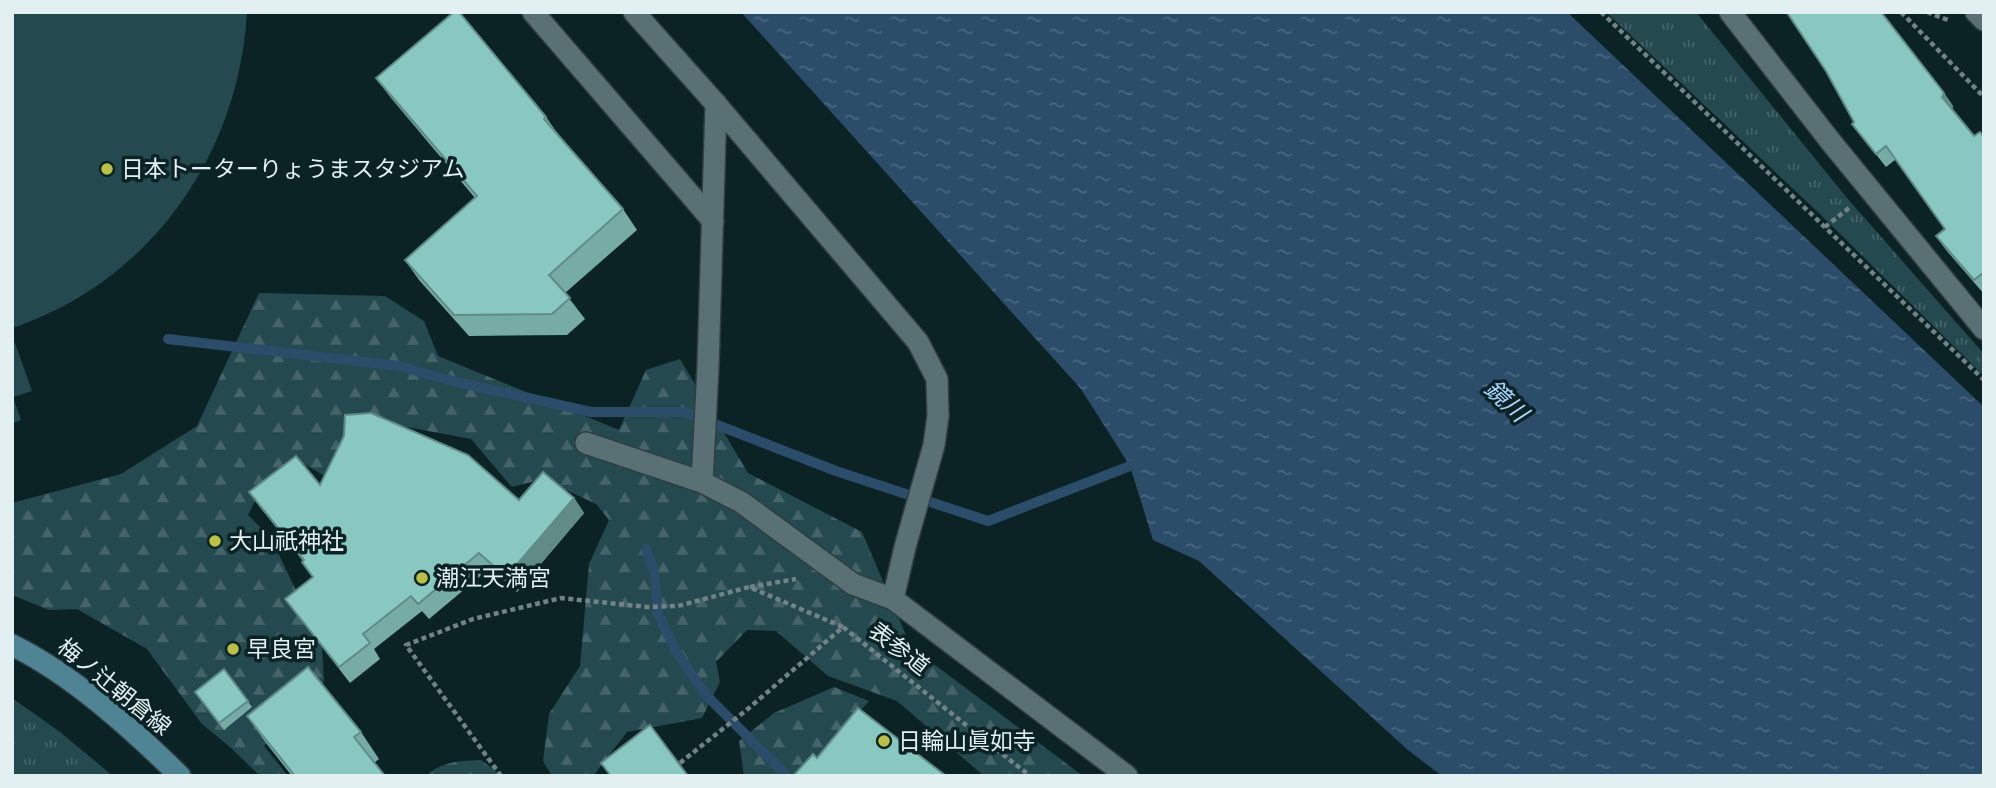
<svg xmlns="http://www.w3.org/2000/svg" width="1996" height="788" viewBox="0 0 1996 788" font-family="Karla,'Noto Sans JP',sans-serif">
  <style>
    .grass { fill: #24494f }
    .forest { fill: url(#forest-firs) }
    .park { fill: url(#park-tufts) }
    .water { fill: url(#water-ripples) }
    .lines { fill: none; stroke-linecap: round; stroke-linejoin: round }
    .stream { stroke: #2b4d6a; stroke-width: 10 }
    .street-casing { stroke: #323e41; stroke-width: 24 }
    .secondary-casing { stroke: #323e41; stroke-width: 24 }
    .path { stroke: #718386; stroke-width: 4.5; stroke-dasharray: 5 3.5; stroke-linecap: butt }
    .street { stroke: #597175; stroke-width: 21 }
    .secondary { stroke: #4f8494; stroke-width: 21 }
    .wall { fill: #76aba6 }
    .shaded-wall { fill: #608b87 }
    .building { fill: #89c7c1; stroke: #608b87; stroke-width: 2 }
    .poi-dot { fill: #bac046; stroke: #0c2326; stroke-width: 2.5 }
    .labels { text-anchor: middle; dominant-baseline: central; stroke-width: 7; stroke-linejoin: round; paint-order: stroke }
    .poi-label { font-size: 23px; fill: #e3f0f2; stroke: #0c2326; text-anchor: start }
    .street-label { font-size: 23px; fill: #e3f0f2; stroke: #0c2326 }
    .water-label { font-size: 24px; font-style: italic; fill: #a8d5ff; stroke: #0c2326 }
  </style>
  <defs>
    <pattern id="forest-firs" width="22" height="20" patternUnits="userSpaceOnUse" patternTransform="scale(1.75)"><rect width="22" height="20" fill="#24494f"/><path d="M5 1l3.5 6h-7zM16 11l3.5 6h-7z" fill="#446469"/></pattern>
    <pattern id="park-tufts" width="24" height="20" patternUnits="userSpaceOnUse" patternTransform="scale(1.75)"><rect width="24" height="20" fill="#24494f"/><path d="M3 7l-1-3M5 7V3M7 7l1-3M15 17l-1-3M17 17v-4M19 17l1-3" fill="none" stroke="#446469"/></pattern>
    <pattern id="water-ripples" width="26" height="14" patternUnits="userSpaceOnUse" patternTransform="scale(1.75)"><rect width="26" height="14" fill="#2b4d6a"/><path d="M2 4q2-2 4 0t4 0M15 11q2-2 4 0t4 0" fill="none" stroke="#4a6780"/></pattern>
  </defs>
  <rect width="100%" height="100%" fill="#0c2326"/>
  <g class="grass">
    <path d="M12 12H247C239 155 150 282 12 328Z"/>
    <polygon points="15,343 32,391 13,397 21,420 13,423 14,431 12,431 12,344"/>
  </g>
  <g class="forest">
    <polygon points="259,293 385,296 424,321 438,356 619,430 646,370 680,359 748,473 862,532 911,647 1083,776 984,776 897,701 828,676 776,631 747,630 716,662 720,682 702,718 627,732 594,775 552,776 543,761 549,714 580,666 589,564 609,520 596,504 543,479 512,487 471,439 353,417 367,528 323,475 304,464 256,499 248,515 271,538 303,605 322,648 324,681 264,746 288,776 260,776 230,747 202,724 147,649 77,609 49,610 12,595 12,503 121,474 197,426"/>
    <polygon points="834,687 869,701 802,776 744,776 739,741 774,713"/>
    <path d="M481 760 496 771 498 776H426C442 761 460 761 481 760Z"/>
  </g>
  <g class="park">
    <polygon points="1606,12 1696,12 1847,198 1984,354 1984,376 1823,217"/>
    <polygon points="12,698 60,732 113,776 12,776"/>
  </g>
  <polygon class="water" points="741,12 1567,12 1984,407 1984,776 1442,776 1408,750 1199,561 1153,540 1130,466 1081,389"/>
  <g class="lines">
    <g class="stream">
      <polyline points="168,339 399,366 448,380 591,412 684,412 836,471 988,521 1143,461"/>
      <polyline points="646,549 654,571 658,614 676,651 705,694 787,776"/>
    </g>
    <defs>
      <g id="street">
        <polyline points="533,12 713,221"/>
        <polyline points="634,12 716,104 918,342 937,379 938,416 934,445 905,547 893,599 1127,776"/>
        <polyline points="1730,12 1831,142 1984,329"/>
        <polyline points="1976,12 1984,20"/>
        <polyline points="586,443 702,482 741,502 853,584 893,599"/>
        <polyline points="702,482 708,368 716,104"/>
      </g>
      <path id="secondary" d="M12 645C73 675 131 728 180 776"/>
    </defs>
    <use href="#street" class="street-casing"/>
    <use href="#secondary" class="secondary-casing"/>
    <g class="path">
      <polyline points="1601,12 1984,380"/>
      <polyline points="1901,12 1984,97"/>
      <polyline points="1927,12 1948,20"/>
      <polyline points="1825,227 1849,208"/>
      <polyline points="750,587 796,579"/>
      <polyline points="680,763 749,708 843,627 1030,776"/>
      <polyline points="501,776 406,645 473,619 561,598 647,607 678,606 749,587 843,627"/>
    </g>
    <use href="#street" class="street"/>
    <use href="#secondary" class="secondary"/>
  </g>
  <g class="wall">
    <polygon points="376,78 546,117 560,137 623,209 637,230 565,293 585,319 567,335 469,336 419,280 405,260 475,198 391,98"/>
    <polygon points="1944,93 1953,106 1952,109 1974,136 1984,137 1984,294 1946,250 1936,236 1945,229 1896,159 1886,167 1852,124 1854,122"/>
    <polygon points="320,485 519,500 574,498 584,513 517,592 490,568 429,619 422,611 374,649 380,659 350,683 285,599 313,577 302,562 303,561 260,507 249,492"/>
    <polygon points="224,669 252,707 224,730 195,692"/>
    <polygon points="247,716 361,732 379,759 374,763 385,776 292,776 266,743"/>
  </g>
  <g class="shaded-wall">
    <polygon points="1944,93 1953,106 1952,111 1942,97"/>
    <polygon points="574,498 584,513 517,592 506,577"/>
  </g>
  <g class="building">
    <polygon points="454,12 459,12 546,117 544,119 623,209 549,275 570,298 552,314 454,315 405,260 477,196 376,78"/>
    <polygon points="1791,12 1881,12 1944,93 1942,97 1974,136 1980,132 1984,137 1984,272 1974,280 1936,236 1945,229 1886,146 1876,154 1852,124 1854,122 1826,71 1788,14"/>
    <polygon points="371,413 468,455 519,500 543,472 574,498 506,577 479,553 418,604 411,596 363,634 370,643 339,667 285,599 313,577 302,562 304,560 249,492 296,456 320,485 344,436 345,415"/>
    <polygon points="308,667 361,732 354,737 385,776 295,776 247,716"/>
    <polygon points="224,669 248,701 219,723 195,692"/>
    <polygon points="858,708 946,776 793,776 813,754 817,758"/>
    <polygon points="650,725 688,776 611,776 601,763"/>
  </g>
  <g class="poi-dot">
    <circle cx="107" cy="169" r="7"/>
    <circle cx="215" cy="541" r="7"/>
    <circle cx="422" cy="578" r="7"/>
    <circle cx="233" cy="649" r="7"/>
    <circle cx="884" cy="741" r="7"/>
  </g>
  <g class="labels">
    <g class="poi-label">
      <text x="121" y="169">日本トーターりょうまスタジアム</text>
      <text x="229" y="541">大山祇神社</text>
      <text x="436" y="578">潮江天満宮</text>
      <text x="247" y="649">早良宮</text>
      <text x="898" y="741">日輪山眞如寺</text>
    </g>
    <g class="street-label">
      <text transform="translate(899 649) rotate(38)">表参道</text>
      <text transform="translate(114 687) rotate(39)">梅ノ辻朝倉線</text>
    </g>
    <g class="water-label">
      <text transform="translate(1506 401) rotate(43)">鏡川</text>
    </g>
  </g>
  <rect width="1996" height="788" fill="none" stroke="#e3f0f2" stroke-width="28"/>
</svg>
